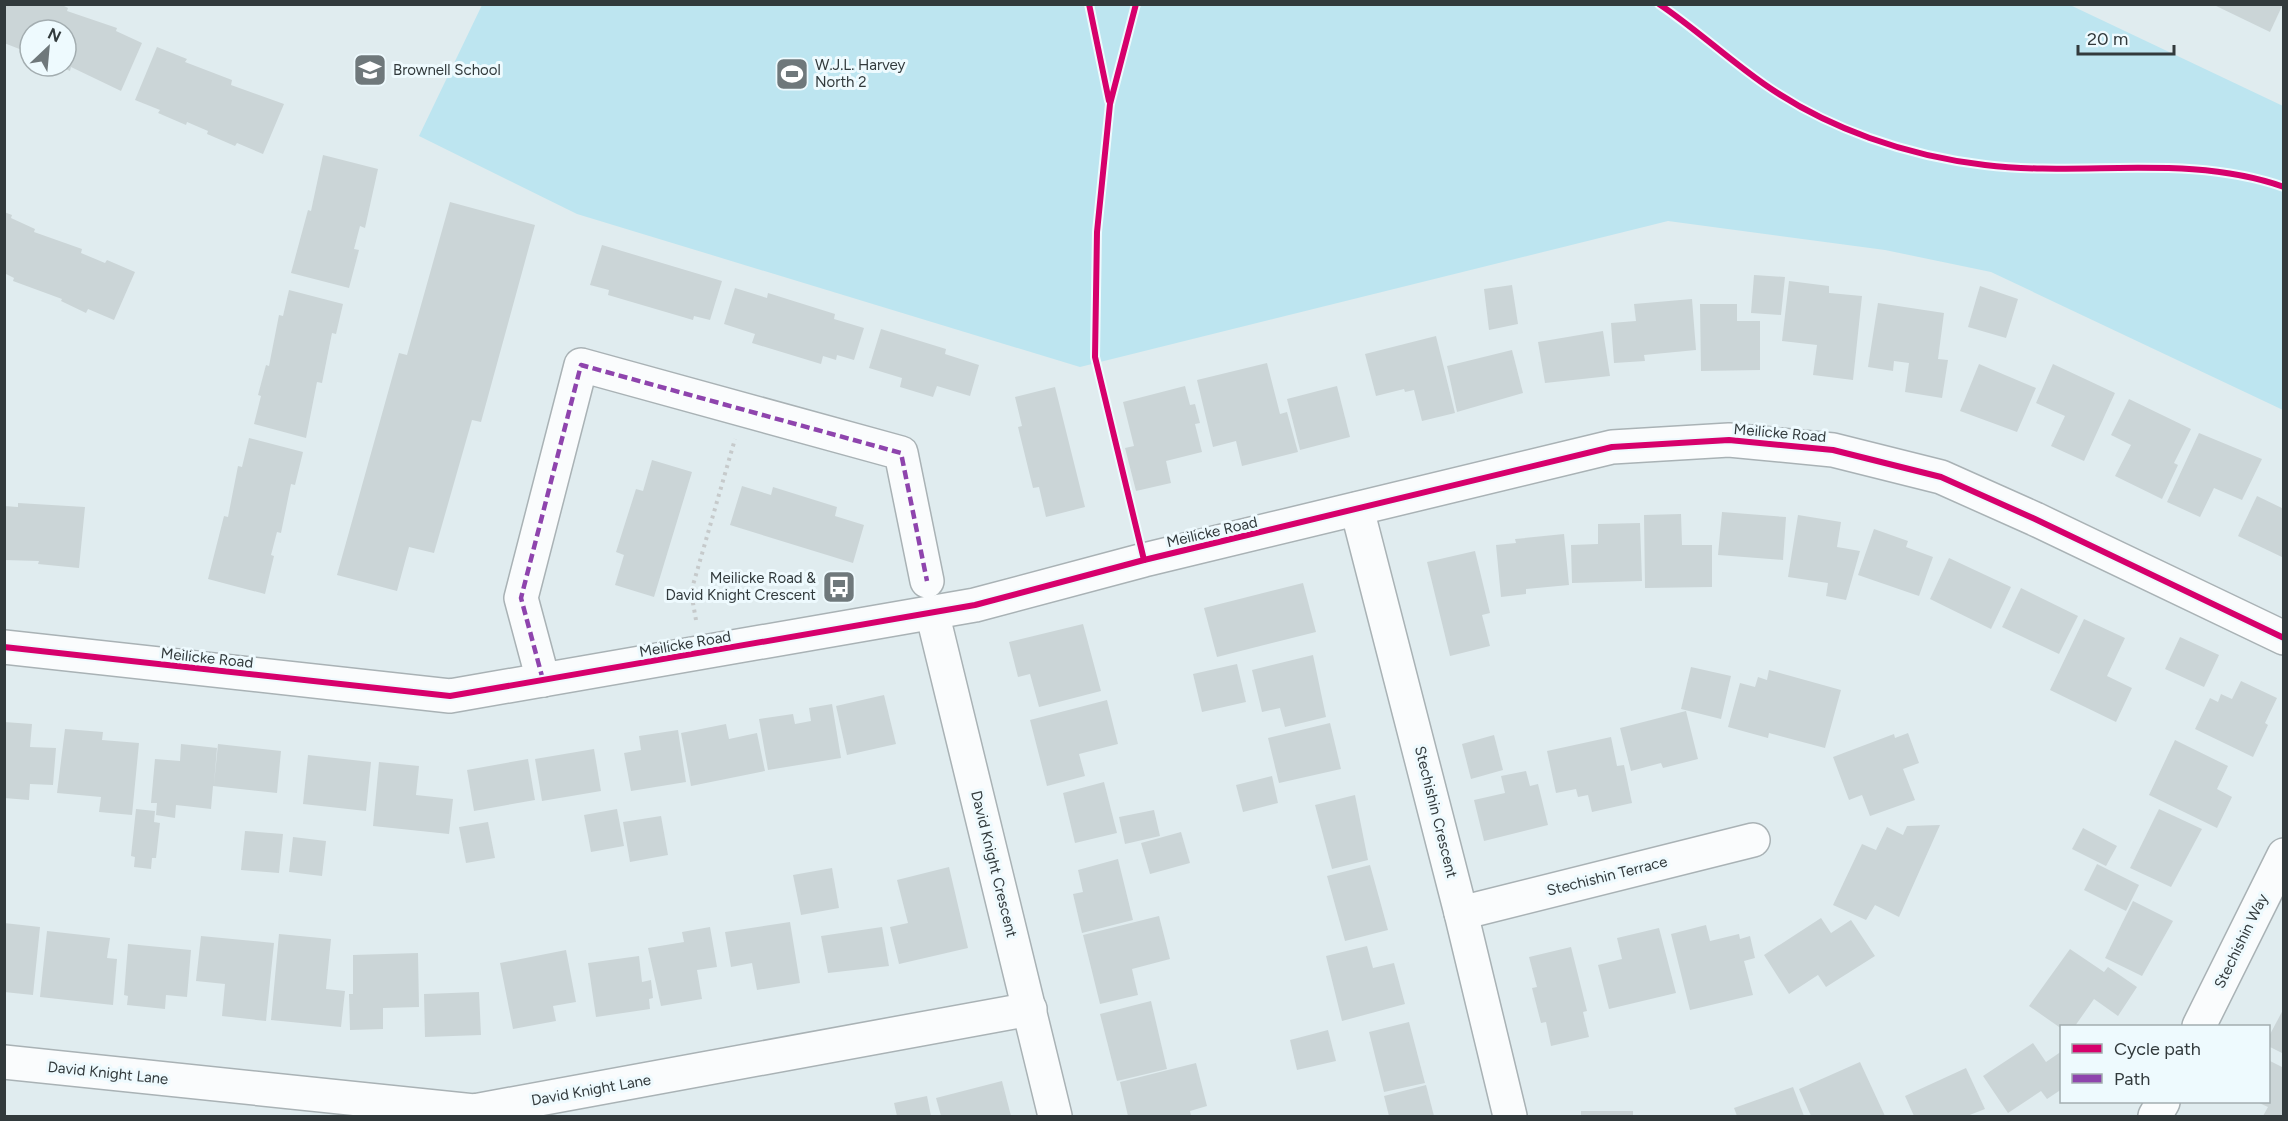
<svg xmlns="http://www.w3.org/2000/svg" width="2288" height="1121" viewBox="0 0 2288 1121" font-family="Figtree,sans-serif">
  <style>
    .green { fill: #bde5f0 }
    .building { fill: #cbd5d7 }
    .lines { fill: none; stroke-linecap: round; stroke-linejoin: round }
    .street-casing { stroke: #a9b2b5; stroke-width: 36 }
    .secondary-casing { stroke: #a9b2b5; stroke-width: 36 }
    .path { stroke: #c6cacb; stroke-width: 4; stroke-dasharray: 3 4.5; stroke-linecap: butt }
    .street { stroke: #fafcfd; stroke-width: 33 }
    .secondary { stroke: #fafcfd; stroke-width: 33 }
    .quiet { stroke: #8e44ad; stroke-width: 4.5; stroke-dasharray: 9 4.5; stroke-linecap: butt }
    .cycleway-casing { stroke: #eefafe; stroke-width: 10 }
    .cycleway { stroke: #d6006c; stroke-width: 6 }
    .labels { text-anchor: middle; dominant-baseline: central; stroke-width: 6; stroke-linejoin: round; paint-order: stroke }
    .poi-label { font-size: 15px; fill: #323a3c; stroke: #eefafe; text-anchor: start }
    .street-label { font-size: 15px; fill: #323a3c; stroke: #eefafe }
  </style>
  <rect width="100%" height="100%" fill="#e0ecef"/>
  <polygon class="green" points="482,5 2070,5 2283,106 2283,410 1991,272 1885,250 1668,221 1080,367 577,214 419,136"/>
  <g class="building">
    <polygon points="4,4 60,4 68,8 67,11 117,28 116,31 142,43 121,91 71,67 70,71 59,66 66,66 66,30 30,30 30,50 23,47 22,50 4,43"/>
    <polygon points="2212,4 2283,4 2270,32"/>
    <polygon points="157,47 187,59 185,62 232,80 231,85 284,104 263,154 237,143 235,146 207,134 208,131 187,122 186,125 158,113 160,110 135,100"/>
    <polygon points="323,155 378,169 365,228 360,226 354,249 359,250 349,288 291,273 308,210 311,211"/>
    <polygon points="450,202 535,225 481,422 472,420 434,553 409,547 397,591 337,575 399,353 407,355"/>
    <polygon points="4,212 12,215 11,218 35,229 34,232 82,249 81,253 105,263 107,260 135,272 114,320 88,309 86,313 61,301 62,299 13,281 14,278 4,273"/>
    <polygon points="602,245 722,281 710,320 694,316 693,320 608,295 609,290 590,285"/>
    <polygon points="1754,275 1785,277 1781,315 1751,313"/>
    <polygon points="1789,281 1829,286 1829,293 1862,296 1853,380 1813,375 1817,345 1782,341"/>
    <polygon points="1512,285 1518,324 1489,330 1484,289"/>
    <polygon points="1980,286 2018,299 2006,338 1968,327"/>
    <polygon points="735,288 767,298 768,293 835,314 834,319 864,328 854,360 837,355 836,360 823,356 821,364 752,343 755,334 724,324"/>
    <polygon points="289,290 343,304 336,334 332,333 322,383 317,382 306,438 254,424 261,396 258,395 266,365 269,366 279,315 283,316"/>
    <polygon points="1692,299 1696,350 1644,355 1645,361 1614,363 1611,323 1636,321 1634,304"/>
    <polygon points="1878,303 1944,313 1938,359 1948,360 1942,398 1905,392 1909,363 1894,361 1893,371 1868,367"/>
    <polygon points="1700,304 1737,304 1737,321 1760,321 1760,370 1701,371"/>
    <polygon points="881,329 946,349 945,354 979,365 970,396 937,386 933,397 900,387 902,378 869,368"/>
    <polygon points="1603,331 1610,376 1545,383 1538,342"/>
    <polygon points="1436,336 1455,413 1422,421 1414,390 1405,392 1404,389 1376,396 1365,354"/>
    <polygon points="1512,350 1523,393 1457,412 1447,366"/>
    <polygon points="1267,363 1280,414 1287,412 1298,452 1242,466 1236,441 1213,447 1197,380"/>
    <polygon points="1979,364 2036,388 2017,432 1960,411"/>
    <polygon points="2053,364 2115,393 2084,461 2051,446 2065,416 2036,403"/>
    <polygon points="1185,386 1190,405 1195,404 1200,423 1195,424 1202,452 1166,461 1171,483 1136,491 1125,448 1134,446 1123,402"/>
    <polygon points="1337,386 1350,437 1300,450 1287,399"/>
    <polygon points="1055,387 1085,507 1046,517 1039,487 1033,488 1018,427 1022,426 1015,397"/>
    <polygon points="2129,399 2191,429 2174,463 2178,465 2162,499 2115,476 2131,445 2111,435"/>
    <polygon points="2199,433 2262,459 2242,500 2214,488 2200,517 2167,502"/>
    <polygon points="249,438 303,452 295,485 291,484 281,533 277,532 271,555 274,556 265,594 208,579 224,516 228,517 238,466 242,467"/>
    <polygon points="652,460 692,472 654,597 615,585 624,555 616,552 636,489 643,491"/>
    <polygon points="742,486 771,495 773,487 837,507 835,516 864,525 853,563 730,525"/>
    <polygon points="2257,496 2284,509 2284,558 2238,536"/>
    <polygon points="18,503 85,507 79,568 38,564 39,561 4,560 4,506 18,507"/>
    <polygon points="1722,512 1786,517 1783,560 1718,555"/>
    <polygon points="1681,514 1682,545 1712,545 1712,587 1645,588 1644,515"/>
    <polygon points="1798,515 1841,522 1837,547 1860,551 1846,600 1826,596 1828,583 1788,577"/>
    <polygon points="1640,523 1642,581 1572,583 1571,545 1598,544 1598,524"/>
    <polygon points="1874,529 1908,541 1906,547 1933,557 1919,596 1858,575"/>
    <polygon points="1564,534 1569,585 1526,589 1526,594 1501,597 1496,545 1516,543 1515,539"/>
    <polygon points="1475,551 1490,613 1482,615 1490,646 1450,656 1427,562"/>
    <polygon points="1949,558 2011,587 1991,629 1930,599"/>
    <polygon points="1303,583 1316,632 1217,657 1204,608"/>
    <polygon points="2021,588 2078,616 2059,654 2002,627"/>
    <polygon points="2084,619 2125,638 2107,676 2132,688 2116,722 2050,690"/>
    <polygon points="1083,624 1101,691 1039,707 1030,674 1018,677 1009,642"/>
    <polygon points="2180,637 2219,655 2204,687 2165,669"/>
    <polygon points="1313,655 1326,717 1285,727 1280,708 1262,712 1252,670"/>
    <polygon points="1237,664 1246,702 1202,712 1193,674"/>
    <polygon points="1691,667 1731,676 1721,719 1681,709"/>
    <polygon points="1769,670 1841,690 1825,748 1769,733 1768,738 1728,727 1740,683 1755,687 1758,677 1767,680"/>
    <polygon points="2241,681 2277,698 2265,723 2268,725 2253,757 2195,729 2210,698 2218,702 2221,694 2232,699"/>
    <polygon points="884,695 896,744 847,755 836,706"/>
    <polygon points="1107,700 1118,744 1079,754 1085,776 1047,786 1030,720"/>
    <polygon points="832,704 841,758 768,770 759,719 793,714 795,724 811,721 809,708"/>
    <polygon points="1686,711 1698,759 1663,768 1661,763 1631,771 1620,728"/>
    <polygon points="4,722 32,724 30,747 56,748 53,785 30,784 29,800 4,798"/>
    <polygon points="1330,723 1341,769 1279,783 1268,738"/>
    <polygon points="726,724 729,739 757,733 765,771 691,786 681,733"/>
    <polygon points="65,729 103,732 102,740 139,743 132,815 99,812 101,797 57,793"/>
    <polygon points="678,730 686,782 631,791 624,753 641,750 639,736"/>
    <polygon points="1908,733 1919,763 1903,769 1915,800 1870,816 1862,795 1849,800 1833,757 1894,734 1895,738"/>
    <polygon points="1494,735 1503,770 1471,779 1462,744"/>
    <polygon points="1611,737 1617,766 1624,765 1632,803 1592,812 1588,795 1578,797 1576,789 1556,793 1547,751"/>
    <polygon points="2175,740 2228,766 2217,789 2232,797 2217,828 2149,795"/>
    <polygon points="181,744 217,748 214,784 218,744 281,751 277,793 213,786 211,809 176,805 175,818 156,815 157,803 151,803 155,759 180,761"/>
    <polygon points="594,749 601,791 542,801 535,759"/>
    <polygon points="308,755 371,762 366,811 303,804"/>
    <polygon points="528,759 535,800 474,811 467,770"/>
    <polygon points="379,762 419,766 416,795 453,799 449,834 373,826"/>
    <polygon points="1526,771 1530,786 1538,784 1548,825 1484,841 1474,800 1505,793 1501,776"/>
    <polygon points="1272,776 1278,803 1243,812 1236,785"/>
    <polygon points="1104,782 1117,833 1075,843 1063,793"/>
    <polygon points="1355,795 1368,860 1332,869 1315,805"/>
    <polygon points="136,809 155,811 154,822 160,823 156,858 152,858 151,869 134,867 135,857 131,856"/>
    <polygon points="617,809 624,846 591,852 584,815"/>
    <polygon points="2159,809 2202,829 2171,887 2130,868"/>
    <polygon points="1154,810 1160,836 1125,844 1119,817"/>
    <polygon points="661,816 668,855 630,862 623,822"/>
    <polygon points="488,822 495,858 466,863 459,827"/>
    <polygon points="1940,825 1899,917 1875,905 1866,920 1833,905 1862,844 1876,850 1887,827 1903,835 1907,826"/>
    <polygon points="2083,828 2117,846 2106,866 2072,849"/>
    <polygon points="245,831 283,834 279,873 241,870"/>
    <polygon points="1181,832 1190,863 1150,874 1141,843"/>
    <polygon points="293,837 326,841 322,876 289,872"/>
    <polygon points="1118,859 1133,920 1082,933 1073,894 1083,892 1078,870"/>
    <polygon points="2097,864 2139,885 2126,911 2084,890"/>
    <polygon points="1370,865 1388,930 1345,941 1327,876"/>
    <polygon points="949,867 968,948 899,964 890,927 908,923 897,880"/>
    <polygon points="832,868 839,908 801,915 793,875"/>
    <polygon points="2133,901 2173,921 2142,976 2105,958"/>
    <polygon points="1159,916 1170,959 1132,969 1138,995 1100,1004 1083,935"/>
    <polygon points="1821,918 1831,933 1851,920 1875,956 1826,987 1818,975 1789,994 1764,955"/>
    <polygon points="790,922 800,983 757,990 752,963 731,967 725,932"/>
    <polygon points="4,923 40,927 33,995 4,992"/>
    <polygon points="1706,925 1710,941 1739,934 1740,939 1750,936 1755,958 1744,961 1753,995 1690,1010 1671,934"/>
    <polygon points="710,927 717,967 697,970 702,999 661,1006 648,948 684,942 682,932"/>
    <polygon points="882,927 889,966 828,973 821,936"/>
    <polygon points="1659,928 1676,993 1609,1009 1598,965 1622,959 1617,938"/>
    <polygon points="47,931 110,938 107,958 117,959 113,1005 40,997"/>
    <polygon points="279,934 331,939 326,989 345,991 341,1027 271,1020"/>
    <polygon points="201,936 274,943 266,1021 222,1016 225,984 196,981"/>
    <polygon points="128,944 191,950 187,997 166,995 165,1009 127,1005 128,996 124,995"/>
    <polygon points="1367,946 1373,968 1394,963 1405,1004 1342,1021 1326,956"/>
    <polygon points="1571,947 1587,1011 1583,1012 1589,1037 1551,1046 1546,1022 1541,1023 1532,988 1537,987 1529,957"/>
    <polygon points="2070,949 2104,972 2108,967 2137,987 2118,1016 2094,999 2075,1026 2062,1026 2062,1029 2029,1006"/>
    <polygon points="566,950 576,1002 553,1006 556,1021 513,1029 500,963"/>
    <polygon points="418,953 419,1007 383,1008 383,1029 350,1030 349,994 353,994 353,955"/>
    <polygon points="639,956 642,982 651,980 653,998 649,999 650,1009 596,1017 588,963"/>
    <polygon points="479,992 481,1035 425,1037 424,994"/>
    <polygon points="1151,1001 1167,1069 1117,1081 1100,1014"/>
    <polygon points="2284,1008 2284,1054 2268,1046 2268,1038"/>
    <polygon points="1409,1022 1425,1083 1384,1092 1369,1032"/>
    <polygon points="1328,1030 1336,1061 1297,1070 1290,1040"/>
    <polygon points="2033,1043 2046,1062 2062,1051 2062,1089 2047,1099 2041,1091 2008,1113 1983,1076"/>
    <polygon points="2268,1060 2284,1068 2284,1116 2263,1116 2268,1107 2257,1102 2268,1102"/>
    <polygon points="1860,1062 1885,1116 1811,1116 1799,1089"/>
    <polygon points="1196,1063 1207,1106 1190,1111 1191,1116 1128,1116 1120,1082"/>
    <polygon points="1966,1068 1985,1109 1967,1116 1914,1116 1905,1096"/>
    <polygon points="1002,1081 1011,1116 941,1116 936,1098"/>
    <polygon points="1426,1085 1434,1116 1389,1116 1384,1096"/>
    <polygon points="1793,1087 1804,1116 1737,1116 1734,1108"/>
    <polygon points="927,1096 931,1116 897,1116 894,1103"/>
    <rect x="1581" y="1111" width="52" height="5"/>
  </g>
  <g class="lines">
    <defs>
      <g id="street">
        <polyline points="1357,509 1461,913 1510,1116"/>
        <polyline points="932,612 1055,1116"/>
        <polyline points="543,680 521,598 581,365 901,453 927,581"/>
        <polyline points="1461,913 1753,840"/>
        <polyline points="2199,1026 2284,855"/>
        <polyline points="4,1062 474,1111 1030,1009"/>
        <polyline points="2155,1116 2163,1102"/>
      </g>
      <polyline id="secondary" points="4,647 450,696 975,605 1144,560 1612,447 1729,440 1833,450 1941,477 2035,519 2284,638"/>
    </defs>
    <use href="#street" class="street-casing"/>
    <use href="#secondary" class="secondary-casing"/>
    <polyline class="path" points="696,620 691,592 735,439"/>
    <use href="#street" class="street"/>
    <use href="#secondary" class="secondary"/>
    <polyline class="quiet" points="543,680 521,598 581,365 901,453 927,581"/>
    <defs>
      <g id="cycleway">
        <polyline points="1089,4 1109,101"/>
        <polyline points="1136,4 1110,104 1097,232 1095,357 1144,560"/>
        <path d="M1659 4C1696 29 1728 59 1764 84 1828 129 1908 156 1985 165 2084 177 2187 153 2284 187"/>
        <polyline points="4,647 450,696 975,605 1144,560 1612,447 1729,440 1833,450 1941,477 2035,519 2284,638"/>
      </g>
    </defs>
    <use href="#cycleway" class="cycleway-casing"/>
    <use href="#cycleway" class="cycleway"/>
  </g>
  <defs>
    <symbol id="school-square" viewBox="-11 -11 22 22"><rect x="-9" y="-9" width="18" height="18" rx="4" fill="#6f787b" stroke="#eefafe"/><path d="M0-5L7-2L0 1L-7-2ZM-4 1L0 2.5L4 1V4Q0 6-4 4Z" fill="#fff"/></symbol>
    <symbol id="stadium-square" viewBox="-11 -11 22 22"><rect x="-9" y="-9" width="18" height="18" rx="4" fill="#6f787b" stroke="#eefafe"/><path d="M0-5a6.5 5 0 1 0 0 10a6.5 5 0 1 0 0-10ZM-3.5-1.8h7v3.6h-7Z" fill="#fff"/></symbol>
    <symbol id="bus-square" viewBox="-11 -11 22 22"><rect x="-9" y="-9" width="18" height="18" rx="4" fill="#6f787b" stroke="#eefafe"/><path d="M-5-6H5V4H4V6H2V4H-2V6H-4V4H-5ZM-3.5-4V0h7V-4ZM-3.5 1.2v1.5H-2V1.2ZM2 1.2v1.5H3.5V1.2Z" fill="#fff"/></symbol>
  </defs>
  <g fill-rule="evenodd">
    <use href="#school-square" x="351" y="51" width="38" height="38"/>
    <use href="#stadium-square" x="773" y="55" width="38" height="38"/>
    <use href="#bus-square" x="820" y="568" width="38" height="38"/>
  </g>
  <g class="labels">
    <g class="poi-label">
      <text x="815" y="65">W.J.L. Harvey<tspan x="815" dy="17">North 2</tspan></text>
      <text x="393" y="70">Brownell School</text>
      <text x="816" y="578" text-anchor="end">Meilicke Road &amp;<tspan x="816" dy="17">David Knight Crescent</tspan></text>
    </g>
    <g class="street-label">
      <text transform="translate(1780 433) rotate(5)">Meilicke Road</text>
      <text transform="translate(1212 532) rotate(-13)">Meilicke Road</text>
      <text transform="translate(685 644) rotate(-10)">Meilicke Road</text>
      <text transform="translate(207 658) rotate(6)">Meilicke Road</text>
      <text transform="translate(1436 812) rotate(76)">Stechishin Crescent</text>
      <text transform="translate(994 864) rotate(76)">David Knight Crescent</text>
      <text transform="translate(1607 876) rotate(-14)">Stechishin Terrace</text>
      <text transform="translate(2241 941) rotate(-64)">Stechishin Way</text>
      <text transform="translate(108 1073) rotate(6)">David Knight Lane</text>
      <text transform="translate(591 1090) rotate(-10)">David Knight Lane</text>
    </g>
  </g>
  <rect width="2288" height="1121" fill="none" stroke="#323a3c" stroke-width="12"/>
  <rect x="2060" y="1025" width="210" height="78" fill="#eefafe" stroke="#a3adb0" stroke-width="1.5"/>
  <rect x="2072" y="1044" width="30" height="9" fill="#d6006c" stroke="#a3adb0" stroke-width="1.5"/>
  <text x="2114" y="1055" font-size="18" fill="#323a3c">Cycle path</text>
  <rect x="2072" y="1074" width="30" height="9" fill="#8e44ad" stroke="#a3adb0" stroke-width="1.5"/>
  <text x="2114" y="1085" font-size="18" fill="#323a3c">Path</text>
  <g transform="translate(48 48) rotate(26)"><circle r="28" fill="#eefafe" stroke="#a3adb0" stroke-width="1.5"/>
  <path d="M0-4.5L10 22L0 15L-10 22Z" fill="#6f787b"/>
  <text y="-9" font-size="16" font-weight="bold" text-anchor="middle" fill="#323a3c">N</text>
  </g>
  <path d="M2078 45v9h96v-9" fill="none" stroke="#323a3c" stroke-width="3"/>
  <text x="2087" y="45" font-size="18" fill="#323a3c" stroke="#eefafe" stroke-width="4.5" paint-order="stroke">20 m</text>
</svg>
